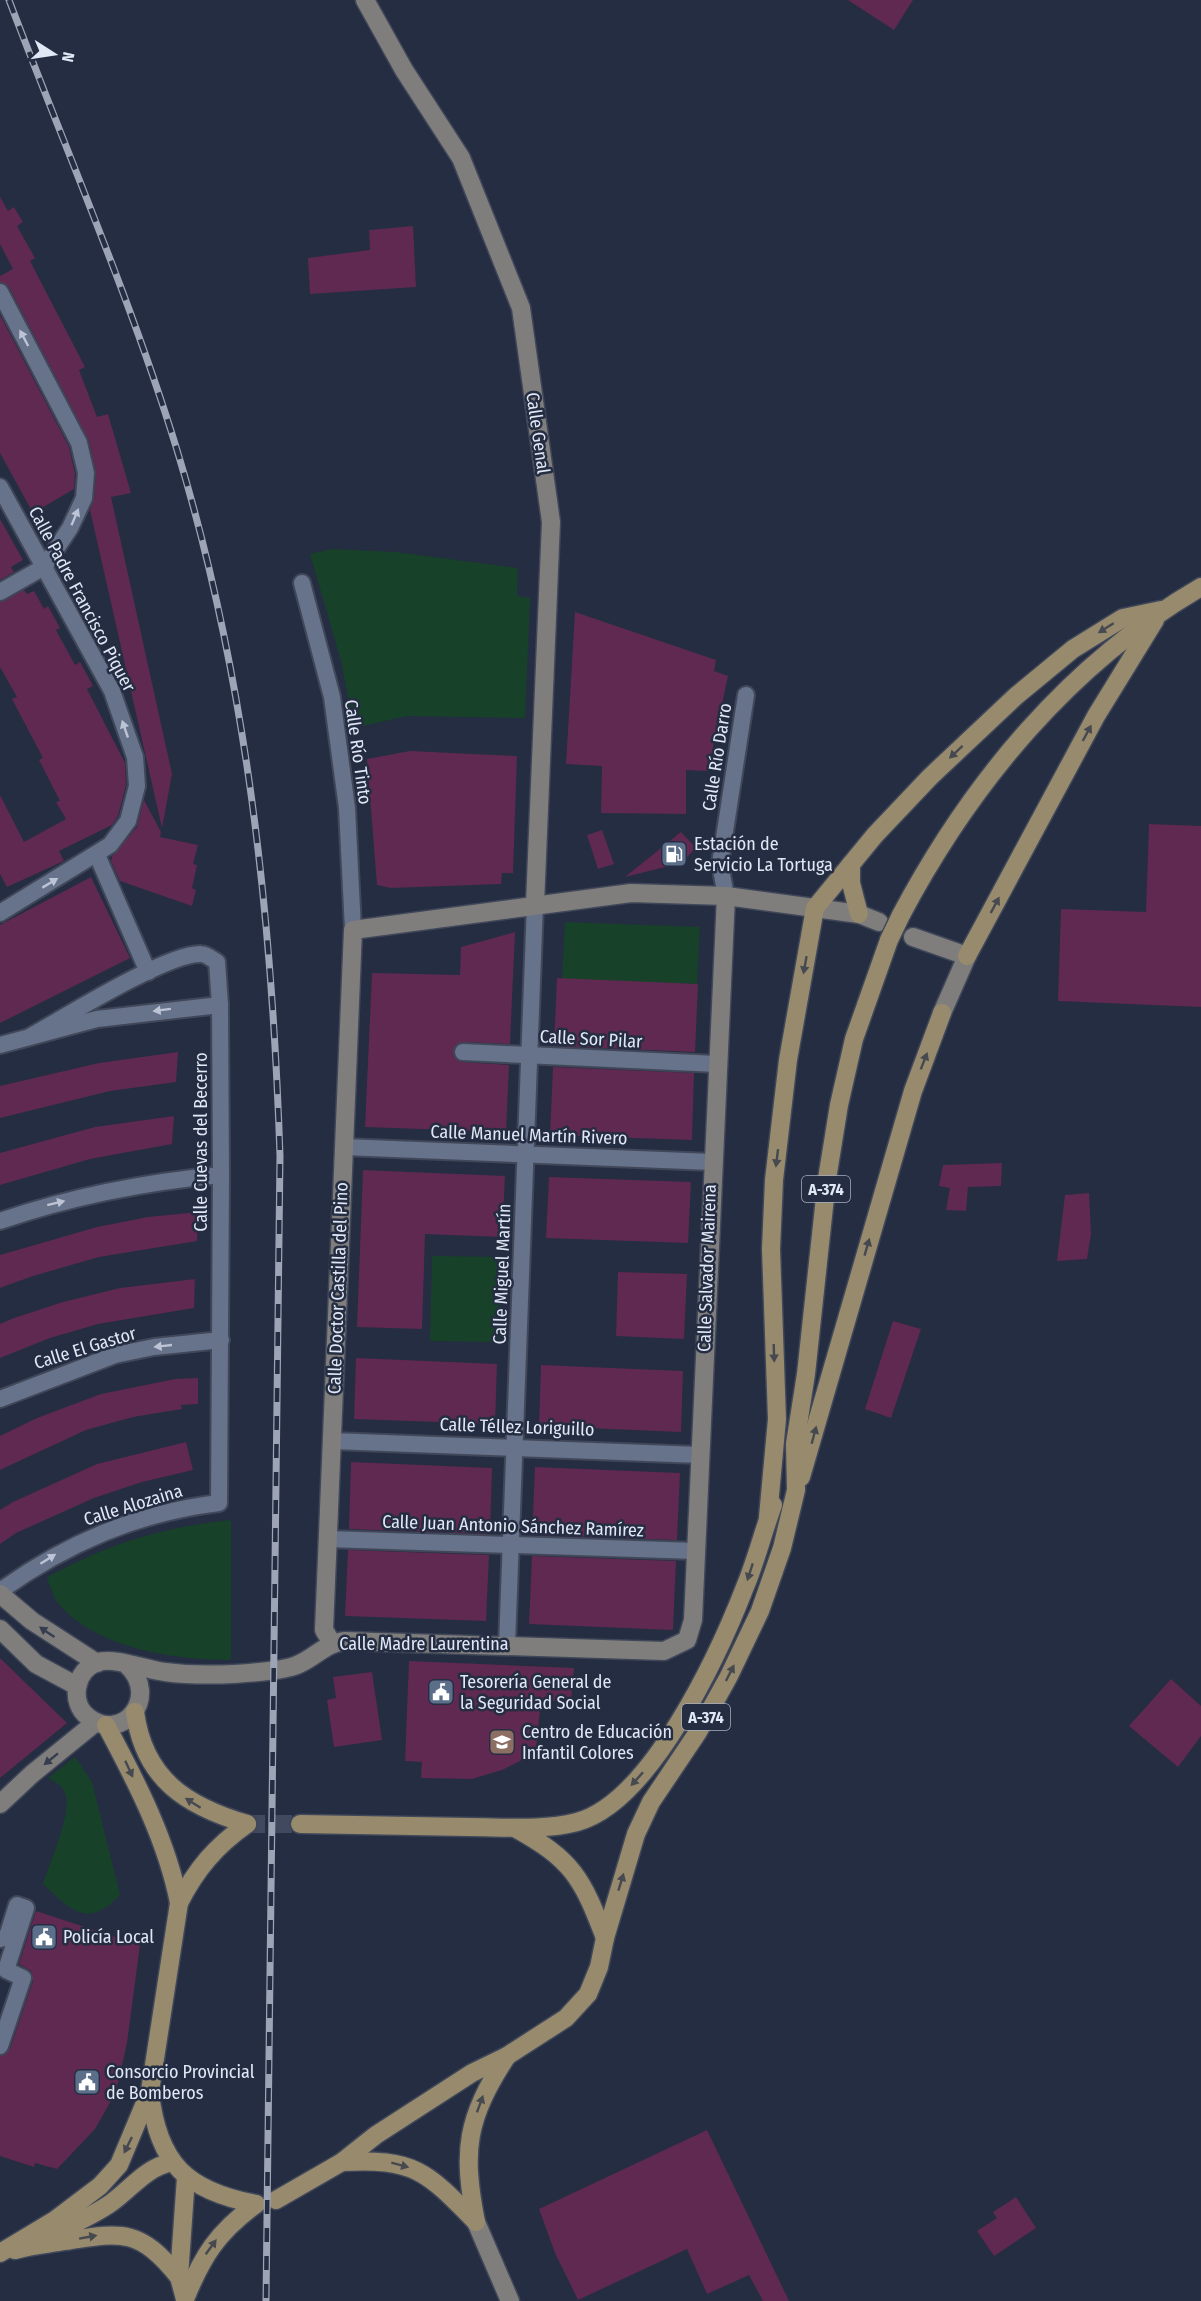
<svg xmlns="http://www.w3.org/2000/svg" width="1201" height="2301" viewBox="0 0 1201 2301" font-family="'Fira Sans Condensed',sans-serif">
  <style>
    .green { fill: #184129 }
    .building { fill: #5f2951 }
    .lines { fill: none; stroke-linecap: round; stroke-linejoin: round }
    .primary-tunnel { stroke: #40495d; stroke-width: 18; stroke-dasharray: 18 9; stroke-linecap: butt }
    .street-casing { stroke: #404759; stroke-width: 20 }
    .secondary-casing { stroke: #404759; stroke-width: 21 }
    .primary-casing { stroke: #404759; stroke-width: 21 }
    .street { stroke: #67728b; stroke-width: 16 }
    .secondary { stroke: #7f7e7c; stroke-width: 18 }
    .primary { stroke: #978a6d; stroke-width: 18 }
    .rail-casing { stroke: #9da4b5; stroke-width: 7 }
    .rail { stroke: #242d42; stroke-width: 4.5; stroke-dasharray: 14; stroke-linecap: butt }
    .primary-bridge-casing { stroke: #404759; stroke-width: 21; stroke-linecap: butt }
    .primary-bridge { stroke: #978a6d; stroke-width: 18 }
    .oneway { fill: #bcc4d5 }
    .oneway2 { fill: #46494f }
    .oneway3 { fill: #363d4e }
    .labels { text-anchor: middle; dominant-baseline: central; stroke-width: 5; stroke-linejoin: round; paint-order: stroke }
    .shield { fill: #242d42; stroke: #a8afbf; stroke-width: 1.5 }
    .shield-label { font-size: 16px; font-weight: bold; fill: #e0e7f5 }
    .street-label { font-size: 18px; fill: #e0e7f5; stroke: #242d42 }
    .poi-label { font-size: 18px; fill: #e0e7f5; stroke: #242d42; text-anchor: start }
  </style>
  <rect width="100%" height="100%" fill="#242d42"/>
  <g class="green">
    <polygon points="332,549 395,552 518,568 517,596 530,598 525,718 407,716 354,728 341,661 310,554"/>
    <polygon points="565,922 700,927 697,984 562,979"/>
    <polygon points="432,1256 501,1257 499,1342 430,1341"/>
    <path d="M231 1520V1660C176 1660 96 1649 58 1603 53 1596 50 1586 47 1577 112 1543 158 1528 231 1520Z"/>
    <path d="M75 1757 92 1782 120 1895C87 1929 72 1911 43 1884 49 1864 73 1812 65 1793 62 1785 55 1782 48 1778Z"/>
  </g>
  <g class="building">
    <polygon points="848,0 913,0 894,30"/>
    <polygon points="0,197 8,211 14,207 23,222 17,226 35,258 30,261 85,367 79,370 97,417 108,414 131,493 111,497 172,774 162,828 90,510 94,499 96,473 89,441 9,287 0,282 0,276 13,269 0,244"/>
    <polygon points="413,226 416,287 310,294 308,258 370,250 369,230"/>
    <polygon points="0,315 69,447 75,474 74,489 33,513 0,453"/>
    <polygon points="0,519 23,560 11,567 14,572 0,580"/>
    <polygon points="24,590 27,594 34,591 44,609 48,606 60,628 56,630 75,665 80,662 93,686 87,689 125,763 126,785 118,816 112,825 59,851 64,861 7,887 0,874 0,795 24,842 66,819 56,802 60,801 39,760 43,758 12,699 17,697 0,667 0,602"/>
    <polygon points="575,612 716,660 714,671 728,676 708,771 686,770 686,814 601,813 602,766 566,764"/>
    <polygon points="410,751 517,756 513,873 502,873 501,884 391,888 377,885 367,759"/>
    <polygon points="144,800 161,832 160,837 198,845 193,864 197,865 192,888 196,890 192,906 120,881 111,861 112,856 137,827"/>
    <polygon points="1149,824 1201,826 1201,1007 1058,1001 1061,909 1146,912"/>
    <polygon points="602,830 614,864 598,869 587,835"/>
    <polygon points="681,832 696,848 681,863 625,877"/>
    <polygon points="91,877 130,958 0,1023 0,925"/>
    <polygon points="515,932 510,1044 463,1042 455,1046 453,1051 454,1057 462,1062 509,1065 506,1132 365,1127 372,973 460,975 461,947"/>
    <polygon points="557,978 698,984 695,1052 554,1046"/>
    <polygon points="178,1052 176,1082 110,1091 0,1118 0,1086 99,1063"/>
    <polygon points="553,1067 694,1073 692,1140 550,1135"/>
    <polygon points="174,1116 172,1144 90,1159 0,1185 0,1153 95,1127"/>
    <polygon points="1002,1163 1001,1186 968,1187 966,1211 946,1210 950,1188 939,1186 943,1165"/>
    <polygon points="363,1170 505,1176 502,1237 425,1234 422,1329 357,1327"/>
    <polygon points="549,1177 691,1182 688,1243 546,1238"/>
    <polygon points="1089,1193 1091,1234 1087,1259 1057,1261 1065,1195"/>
    <polygon points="198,1212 197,1241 99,1257 33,1276 0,1288 0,1255 97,1227 148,1217"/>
    <polygon points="618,1272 687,1274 684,1339 616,1336"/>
    <polygon points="195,1279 194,1308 98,1324 50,1338 0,1358 0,1324 14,1318 63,1302 120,1288"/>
    <polygon points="893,1321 921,1329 891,1418 865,1409"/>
    <polygon points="356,1358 497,1364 495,1424 354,1419"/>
    <polygon points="541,1365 683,1371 681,1432 539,1426"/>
    <polygon points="198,1378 198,1404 181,1405 182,1409 133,1417 86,1430 0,1470 0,1436 37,1418 101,1394 175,1379"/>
    <polygon points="186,1442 193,1470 142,1482 94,1498 16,1533 0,1544 0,1510 13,1502 97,1464"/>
    <polygon points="351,1462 492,1468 490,1534 349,1529"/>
    <polygon points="535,1467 680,1473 677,1540 532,1535"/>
    <polygon points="348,1550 489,1555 486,1621 345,1616"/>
    <polygon points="532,1556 676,1561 673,1630 529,1624"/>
    <polygon points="0,1658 67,1723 0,1778"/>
    <polygon points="409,1661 574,1668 571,1702 541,1700 536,1749 520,1761 502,1770 472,1779 421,1778 422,1762 405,1761"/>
    <polygon points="372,1672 382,1740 334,1747 327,1700 336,1698 333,1677"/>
    <polygon points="1171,1679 1201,1706 1201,1736 1178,1767 1129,1726"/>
    <polygon points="36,1911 140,1945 127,2043 116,2092 95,2129 57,2169 35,2163 34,2167 0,2156 0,2056 10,2049 33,1981 31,1971 19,1964"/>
    <polygon points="707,2130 789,2301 763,2301 749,2275 707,2294 687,2249 578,2300 555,2253 539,2209"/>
    <polygon points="1016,2197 1036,2228 994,2256 977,2231 997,2218 993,2212"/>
  </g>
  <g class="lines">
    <polyline class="primary-tunnel" points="247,1824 300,1824"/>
    <defs>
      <g id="street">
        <polyline points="0,292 79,443 86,473 84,498 70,528 44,567 0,592"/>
        <polyline points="0,487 112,691 135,757 137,786 128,821 110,845 0,913"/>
        <polyline points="302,583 332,697 347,808 353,930"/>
        <polyline points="97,855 148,972"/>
        <polyline points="726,896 720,864 746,695"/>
        <polyline points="0,1045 97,1019 220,1005"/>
        <polyline points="463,1052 717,1064"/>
        <polyline points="344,1147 712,1162"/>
        <path d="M0 1221C73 1196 145 1182 221 1175"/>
        <polyline points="0,1399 115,1355 154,1347 221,1340"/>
        <polyline points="332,1441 700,1455"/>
        <polyline points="328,1539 696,1551"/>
        <path d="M0 1591C67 1543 137 1513 219 1503L221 1175 220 1005 217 962C212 959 206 954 201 954 167 953 65 1017 31 1036"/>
        <polyline points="507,1644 535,904"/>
        <polyline points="0,1939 7,1937 17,1905 26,1908 6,1970 23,1978 0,2046"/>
      </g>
      <g id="secondary">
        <polyline points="365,0 404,70 461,158 521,308 551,522 535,904"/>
        <polyline points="913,937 967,956 942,1013"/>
        <polyline points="0,1594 32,1621 97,1663"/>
        <polyline points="0,1629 36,1664 77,1686"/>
        <polyline points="332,1643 324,1630 353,930 631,893 726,896 859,914 879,922"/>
        <path d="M127 1665C161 1697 122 1744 88 1717 69 1702 75 1670 98 1662 116 1657 146 1670 165 1672 187 1675 212 1675 234 1674 250 1673 283 1671 297 1665 315 1658 325 1643 345 1641L664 1651 687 1640 693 1620 726 896"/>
        <polyline points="0,1804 32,1774 96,1722"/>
        <polyline points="476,2222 510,2301"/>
      </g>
      <g id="primary">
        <polyline points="851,864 851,883 859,914"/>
        <path d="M901 915C971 783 1070 663 1201 587"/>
        <polyline points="967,956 1096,716 1155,620"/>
        <polyline points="801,1477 913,1091 942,1013"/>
        <polyline points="768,1517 777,1419 771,1249 774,1180 788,1060 815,908 875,835 930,777 1016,696 1073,649 1123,618 1161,610"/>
        <path d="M135 1712C144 1779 186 1806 247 1824"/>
        <path d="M106 1725C136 1781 167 1841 179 1903"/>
        <path d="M300 1824C356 1825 412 1826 468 1827 503 1827 543 1831 577 1822 651 1802 719 1654 745 1587 756 1561 763 1532 773 1505"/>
        <path d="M515 1828C573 1860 582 1878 605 1938"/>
        <path d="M150 2093C158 2164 187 2191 256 2204"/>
        <path d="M342 2162C415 2158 427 2172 476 2222"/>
        <polyline points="276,2200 342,2162 376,2135 472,2073 507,2056 566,2018 588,1994 599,1967 605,1938 636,1834 651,1802 698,1732 729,1676 760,1611 782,1548 796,1490 795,1444 806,1374 827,1179 839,1105 854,1039 889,940"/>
        <path d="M476 2222C462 2150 466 2119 507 2056"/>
        <path d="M45 2238C67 2227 91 2217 111 2203 133 2187 145 2168 172 2162"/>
        <path d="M15 2250C32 2245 48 2244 65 2241 123 2232 139 2228 179 2277"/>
        <path d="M0 2253 55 2220 100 2186 119 2165 150 2091 179 1903C196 1869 216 1846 247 1824"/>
        <polyline points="185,2299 179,2277 186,2177"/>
        <path d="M185 2299C203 2255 217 2233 256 2204"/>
      </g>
    </defs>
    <use href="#street" class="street-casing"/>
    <use href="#secondary" class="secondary-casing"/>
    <use href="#primary" class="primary-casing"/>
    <use href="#street" class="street"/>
    <use href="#secondary" class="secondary"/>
    <use href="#primary" class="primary"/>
    <defs>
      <path id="rail" d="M9 0C65 148 131 300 177 450 247 680 272 917 280 1156L266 2301"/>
    </defs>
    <use href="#rail" class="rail-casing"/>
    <use href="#rail" class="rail"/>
    <defs>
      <polyline id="primary-bridge" points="889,940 901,915"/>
    </defs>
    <use href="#primary-bridge" class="primary-bridge-casing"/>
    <use href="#primary-bridge" class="primary-bridge"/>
  </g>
  <defs><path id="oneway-solid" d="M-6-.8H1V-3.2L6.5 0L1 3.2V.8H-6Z" transform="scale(1.5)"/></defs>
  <g class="oneway">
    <use href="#oneway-solid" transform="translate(24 338) rotate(-118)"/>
    <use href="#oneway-solid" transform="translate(75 517) rotate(-67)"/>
    <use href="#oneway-solid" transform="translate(125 729) rotate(-109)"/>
    <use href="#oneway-solid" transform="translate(50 883) rotate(-31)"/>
    <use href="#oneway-solid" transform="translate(162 1010) rotate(173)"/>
    <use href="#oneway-solid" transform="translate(56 1203) rotate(-14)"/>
    <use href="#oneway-solid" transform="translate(163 1346) rotate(174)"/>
    <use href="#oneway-solid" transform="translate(48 1559) rotate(-32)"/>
  </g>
  <g class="oneway2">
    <use href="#oneway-solid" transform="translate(1106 628) rotate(148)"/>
    <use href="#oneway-solid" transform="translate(1087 733) rotate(-62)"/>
    <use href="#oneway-solid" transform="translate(956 752) rotate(137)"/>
    <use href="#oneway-solid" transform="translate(995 905) rotate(-62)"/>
    <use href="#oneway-solid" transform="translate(805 965) rotate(100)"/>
    <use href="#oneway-solid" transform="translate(924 1061) rotate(-69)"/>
    <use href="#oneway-solid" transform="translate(777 1158) rotate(97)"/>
    <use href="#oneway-solid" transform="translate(867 1247) rotate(-74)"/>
    <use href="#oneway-solid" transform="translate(774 1353) rotate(88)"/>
    <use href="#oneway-solid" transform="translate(814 1435) rotate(-75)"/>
    <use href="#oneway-solid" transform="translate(750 1572) rotate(108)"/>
    <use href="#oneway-solid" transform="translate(730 1673) rotate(-63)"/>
    <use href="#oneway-solid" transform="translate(129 1769) rotate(65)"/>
    <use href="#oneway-solid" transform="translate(637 1779) rotate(132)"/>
    <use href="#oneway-solid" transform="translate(193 1803) rotate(-148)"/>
    <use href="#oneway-solid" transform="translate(621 1882) rotate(-73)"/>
    <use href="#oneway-solid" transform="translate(480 2104) rotate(-70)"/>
    <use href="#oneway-solid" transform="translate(128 2145) rotate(116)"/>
    <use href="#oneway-solid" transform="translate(400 2165) rotate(15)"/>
    <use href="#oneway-solid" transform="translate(88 2237) rotate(-10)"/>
    <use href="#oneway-solid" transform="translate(211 2247) rotate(-54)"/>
  </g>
  <g class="oneway3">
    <use href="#oneway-solid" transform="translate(47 1632) rotate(-146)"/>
    <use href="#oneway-solid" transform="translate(51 1759) rotate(141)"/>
  </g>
  <defs>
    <symbol id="fuel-square" viewBox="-11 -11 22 22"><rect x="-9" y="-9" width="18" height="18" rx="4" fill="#5c6f8a" stroke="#242d42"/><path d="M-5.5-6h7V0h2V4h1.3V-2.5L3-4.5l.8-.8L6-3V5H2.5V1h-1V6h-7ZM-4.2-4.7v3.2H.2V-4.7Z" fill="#fff"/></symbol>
    <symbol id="civic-square" viewBox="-11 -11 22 22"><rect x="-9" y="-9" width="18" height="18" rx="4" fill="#5c6f8a" stroke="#242d42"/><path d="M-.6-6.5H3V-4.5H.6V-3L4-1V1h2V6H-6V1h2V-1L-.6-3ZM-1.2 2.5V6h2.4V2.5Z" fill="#fff"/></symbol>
    <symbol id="school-square" viewBox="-11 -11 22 22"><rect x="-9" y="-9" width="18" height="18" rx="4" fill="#8d6e63" stroke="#242d42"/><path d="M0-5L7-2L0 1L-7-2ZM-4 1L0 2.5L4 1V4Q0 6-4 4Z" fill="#fff"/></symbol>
  </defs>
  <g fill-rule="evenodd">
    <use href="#fuel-square" x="659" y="839" width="30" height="30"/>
    <use href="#civic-square" x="426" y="1677" width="30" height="30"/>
    <use href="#school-square" x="487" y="1727" width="30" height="30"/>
    <use href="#civic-square" x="29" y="1922" width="30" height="30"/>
    <use href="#civic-square" x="72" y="2067" width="30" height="30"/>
  </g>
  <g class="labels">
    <g class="shield">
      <rect x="802" y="1176" width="48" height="26" rx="4.5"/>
      <rect x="682" y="1704" width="48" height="26" rx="4.5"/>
    </g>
    <g class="shield-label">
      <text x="826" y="1189">A-374</text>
      <text x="706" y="1717">A-374</text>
    </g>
    <g class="street-label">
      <text transform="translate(538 433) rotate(82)">Calle Genal</text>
      <text transform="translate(82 599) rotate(62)">Calle Padre Francisco Piquer</text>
      <text transform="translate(358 752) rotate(82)">Calle Río Tinto</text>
      <text transform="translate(717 757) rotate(-81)">Calle Río Darro</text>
      <text transform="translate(591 1039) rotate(3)">Calle Sor Pilar</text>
      <text transform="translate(529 1135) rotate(2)">Calle Manuel Martín Rivero</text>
      <text transform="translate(201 1142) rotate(-90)">Calle Cuevas del Becerro</text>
      <text transform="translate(707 1268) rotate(-88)">Calle Salvador Mairena</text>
      <text transform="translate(502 1274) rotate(-88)">Calle Miguel Martín</text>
      <text transform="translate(338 1288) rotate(-88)">Calle Doctor Castilla del Pino</text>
      <text transform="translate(85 1348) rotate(-17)">Calle El Gastor</text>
      <text transform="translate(517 1427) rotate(2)">Calle Téllez Loriguillo</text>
      <text transform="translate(133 1505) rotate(-17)">Calle Alozaina</text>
      <text transform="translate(513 1526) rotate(2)">Calle Juan Antonio Sánchez Ramírez</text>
      <text x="424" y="1644">Calle Madre Laurentina</text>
    </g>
    <g class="poi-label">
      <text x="694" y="844">Estación de<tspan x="694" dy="21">Servicio La Tortuga</tspan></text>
      <text x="460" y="1682">Tesorería General de<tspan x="460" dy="21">la Seguridad Social</tspan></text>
      <text x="522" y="1732">Centro de Educación<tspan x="522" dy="21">Infantil Colores</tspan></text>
      <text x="63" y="1937">Policía Local</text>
      <text x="106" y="2072">Consorcio Provincial<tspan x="106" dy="21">de Bomberos</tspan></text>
    </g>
  </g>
  <g transform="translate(54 54) rotate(102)" stroke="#242d42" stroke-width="4.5" paint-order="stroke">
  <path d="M0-4.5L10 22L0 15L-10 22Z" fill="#e0e7f5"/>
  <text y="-9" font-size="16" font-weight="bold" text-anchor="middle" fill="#e0e7f5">N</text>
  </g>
</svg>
